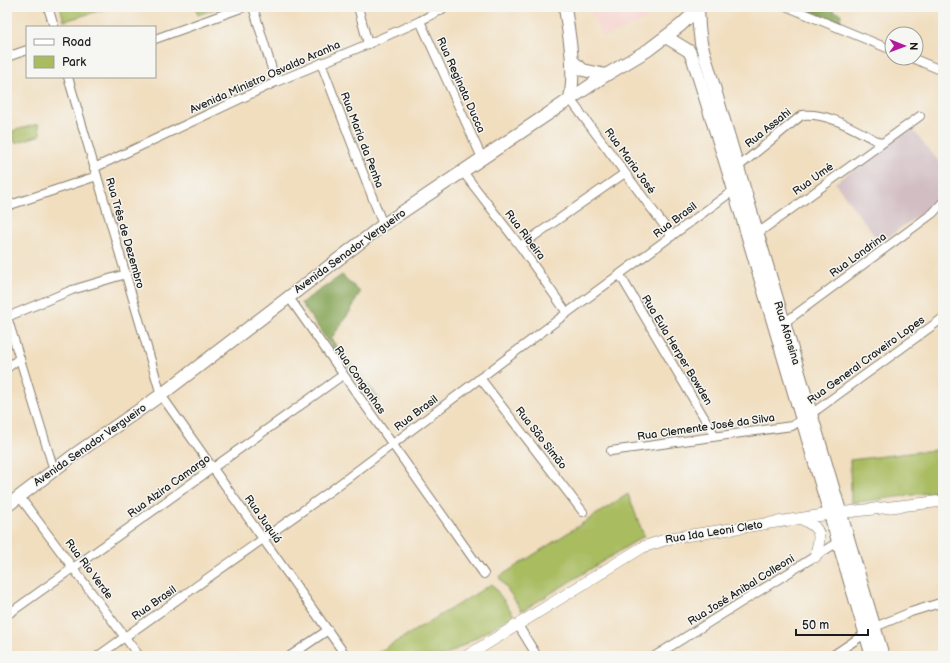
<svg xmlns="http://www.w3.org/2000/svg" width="950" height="663" viewBox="0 0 950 663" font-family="'Balsamiq Sans',sans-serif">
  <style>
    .built { fill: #f7d0cb }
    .industrial { fill: #d2bec2 }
    .green { fill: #a9bc60; stroke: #626c3e }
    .forest { fill: #86a456; stroke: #516039 }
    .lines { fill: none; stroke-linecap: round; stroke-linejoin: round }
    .street-casing { stroke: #867d6e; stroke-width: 10 }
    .secondary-casing { stroke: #867d6e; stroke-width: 12 }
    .primary-casing { stroke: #867d6e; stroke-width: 14 }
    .street { stroke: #fff; stroke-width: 8 }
    .secondary { stroke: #fff; stroke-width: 11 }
    .primary { stroke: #fff; stroke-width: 12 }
    .labels { text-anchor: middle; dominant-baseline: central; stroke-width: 3; stroke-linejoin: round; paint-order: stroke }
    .street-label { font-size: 11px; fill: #1c1c1c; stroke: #f6f6f2 }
  </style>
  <rect width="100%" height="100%" fill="#f6f6f2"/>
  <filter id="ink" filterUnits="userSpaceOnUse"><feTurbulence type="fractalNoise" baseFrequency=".025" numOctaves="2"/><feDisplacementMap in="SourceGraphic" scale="8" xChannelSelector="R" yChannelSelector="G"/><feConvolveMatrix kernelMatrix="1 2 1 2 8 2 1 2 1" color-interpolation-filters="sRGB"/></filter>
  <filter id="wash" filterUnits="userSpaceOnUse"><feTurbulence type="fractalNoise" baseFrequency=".012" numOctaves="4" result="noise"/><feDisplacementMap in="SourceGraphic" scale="16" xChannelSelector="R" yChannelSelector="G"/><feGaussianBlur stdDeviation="0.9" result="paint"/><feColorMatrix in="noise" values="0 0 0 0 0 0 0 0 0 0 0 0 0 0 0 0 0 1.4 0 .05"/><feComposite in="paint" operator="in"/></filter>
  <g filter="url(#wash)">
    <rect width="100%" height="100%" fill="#f1debf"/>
    <polygon class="built" points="588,7 640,7 648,19 603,38"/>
    <polygon class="industrial" points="910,126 943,167 943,187 934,204 880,243 835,183"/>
    <g class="green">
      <polygon points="60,7 113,7 64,21"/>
      <polygon points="195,7 214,7 215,9 198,15"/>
      <polygon points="38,124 41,135 15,143 12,131"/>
      <polygon points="943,449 943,491 851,503 850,460"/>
      <polygon points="628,494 644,536 522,611 499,577"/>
      <polygon points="492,584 514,615 445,656 372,656"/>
    </g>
    <g class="forest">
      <polygon points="801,7 825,7 841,14 840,23"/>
      <polygon points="342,275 360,292 351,310 331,339 380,399 373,405 301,303"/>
    </g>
  </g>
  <g filter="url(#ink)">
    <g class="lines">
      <defs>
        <g id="street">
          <polyline points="48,7 54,27"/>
          <polyline points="253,7 276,82"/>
          <polyline points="358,7 368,44"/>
          <polyline points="788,7 892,50"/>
          <polyline points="420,21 482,158"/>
          <polyline points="155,39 244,7"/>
          <polyline points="7,57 27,50"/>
          <polyline points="912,58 943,71"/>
          <polyline points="321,63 383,225"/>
          <polyline points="68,77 161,395 346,656"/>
          <polyline points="570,99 672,236"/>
          <path d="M738 167 802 115C829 112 857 131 881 143"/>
          <polyline points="94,168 276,82 368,44 420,21 446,7"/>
          <polyline points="463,172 520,246 567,313"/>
          <polyline points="7,206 97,176"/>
          <polyline points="758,233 920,116"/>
          <polyline points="520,246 625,173"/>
          <polyline points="620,275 715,436"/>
          <polyline points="288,296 484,574"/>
          <polyline points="784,323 933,213 943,202"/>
          <polyline points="7,368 20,358"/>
          <polyline points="480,378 583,512"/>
          <polyline points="611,451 792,426 818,409 943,318"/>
          <polyline points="54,470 7,317 72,290 126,274"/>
          <polyline points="19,496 139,656"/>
          <polyline points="7,615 343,375"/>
          <polyline points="518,625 537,656"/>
          <polyline points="98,656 329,492 567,313 738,187"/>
          <polyline points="290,656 328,630"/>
          <polyline points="655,656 838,542"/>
          <polyline points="832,656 875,627 911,612 943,602"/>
        </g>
        <g id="secondary">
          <path d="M802 519C823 529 821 536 815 557"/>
          <polyline points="467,656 643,547 671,538 830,514 943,501"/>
        </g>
        <g id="primary">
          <path d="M565 7C569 37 576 69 570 99"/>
          <polyline points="698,8 699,27 701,43 883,656"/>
          <polyline points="666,37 689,51 693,59 734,190 872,656"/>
          <polyline points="572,61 583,70 606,75"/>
          <polyline points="7,506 74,455 161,395 383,225 606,75 648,50 681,25 700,7"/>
        </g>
      </defs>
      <use href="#street" class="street-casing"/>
      <use href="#secondary" class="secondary-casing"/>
      <use href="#primary" class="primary-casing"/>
      <use href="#street" class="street"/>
      <use href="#secondary" class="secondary"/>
      <use href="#primary" class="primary"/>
    </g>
  </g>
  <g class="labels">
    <g class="street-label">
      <text transform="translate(265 77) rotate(-24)">Avenida Ministro Osvaldo Aranha</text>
      <text transform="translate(461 85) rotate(66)">Rua Reginata Ducca</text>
      <text transform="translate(768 128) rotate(-39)">Rua Assahi</text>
      <text transform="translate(362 140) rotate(69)">Rua Maria da Penha</text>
      <text transform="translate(630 161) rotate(54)">Rua Maria José</text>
      <text transform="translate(813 179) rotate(-36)">Rua Umé</text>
      <text transform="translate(675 220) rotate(-37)">Rua Brasil</text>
      <text transform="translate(125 233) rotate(74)">Rua Três de Dezembro</text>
      <text transform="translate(525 235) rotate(53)">Rua Ribeira</text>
      <text transform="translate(350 251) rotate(-36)">Avenida Senador Vergueiro</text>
      <text transform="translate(858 255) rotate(-36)">Rua Londrina</text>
      <text transform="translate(787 333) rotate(73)">Rua Afonsina</text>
      <text transform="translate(677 350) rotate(59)">Rua Eula Herper Bowden</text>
      <text transform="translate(866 360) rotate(-36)">Rua General Craveiro Lopes</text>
      <text transform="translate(360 380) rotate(55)">Rua Congonhas</text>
      <text transform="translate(416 413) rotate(-37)">Rua Brasil</text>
      <text transform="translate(706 427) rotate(-8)">Rua Clemente José da Silva</text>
      <text transform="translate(541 438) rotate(52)">Rua São Simão</text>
      <text transform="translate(90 445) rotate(-35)">Avenida Senador Vergueiro</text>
      <text transform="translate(169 486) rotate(-36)">Rua Alzira Camargo</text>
      <text transform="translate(263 519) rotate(55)">Rua Juquiá</text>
      <text transform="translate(714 532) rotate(-9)">Rua Ida Leoni Cleto</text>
      <text transform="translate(89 569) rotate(53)">Rua Rio Verde</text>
      <text transform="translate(741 590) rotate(-32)">Rua José Anibal Colleoni</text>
      <text transform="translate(154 603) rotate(-35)">Rua Brasil</text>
    </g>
  </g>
  <rect width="950" height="663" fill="none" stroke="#f6f6f2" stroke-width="24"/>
  <rect x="26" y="26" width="130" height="52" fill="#f6f6f2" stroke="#9f9f9c"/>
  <rect x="34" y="39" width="20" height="6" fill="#ffffff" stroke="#9f9f9c"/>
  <text x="62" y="46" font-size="12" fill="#1c1c1c">Road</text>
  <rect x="34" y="56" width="20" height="12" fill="#a9bc60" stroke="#9f9f9c"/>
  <text x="62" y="66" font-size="12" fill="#1c1c1c">Park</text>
  <g transform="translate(904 46) rotate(91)"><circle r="19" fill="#f6f6f2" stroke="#9f9f9c"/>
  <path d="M0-3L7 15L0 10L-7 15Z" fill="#b5179e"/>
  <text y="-6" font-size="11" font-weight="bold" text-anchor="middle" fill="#1c1c1c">N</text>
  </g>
  <path d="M796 629v6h72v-6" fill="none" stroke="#1c1c1c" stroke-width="2"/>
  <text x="802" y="629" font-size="12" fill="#1c1c1c" stroke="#f6f6f2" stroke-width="3" paint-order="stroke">50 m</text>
</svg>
